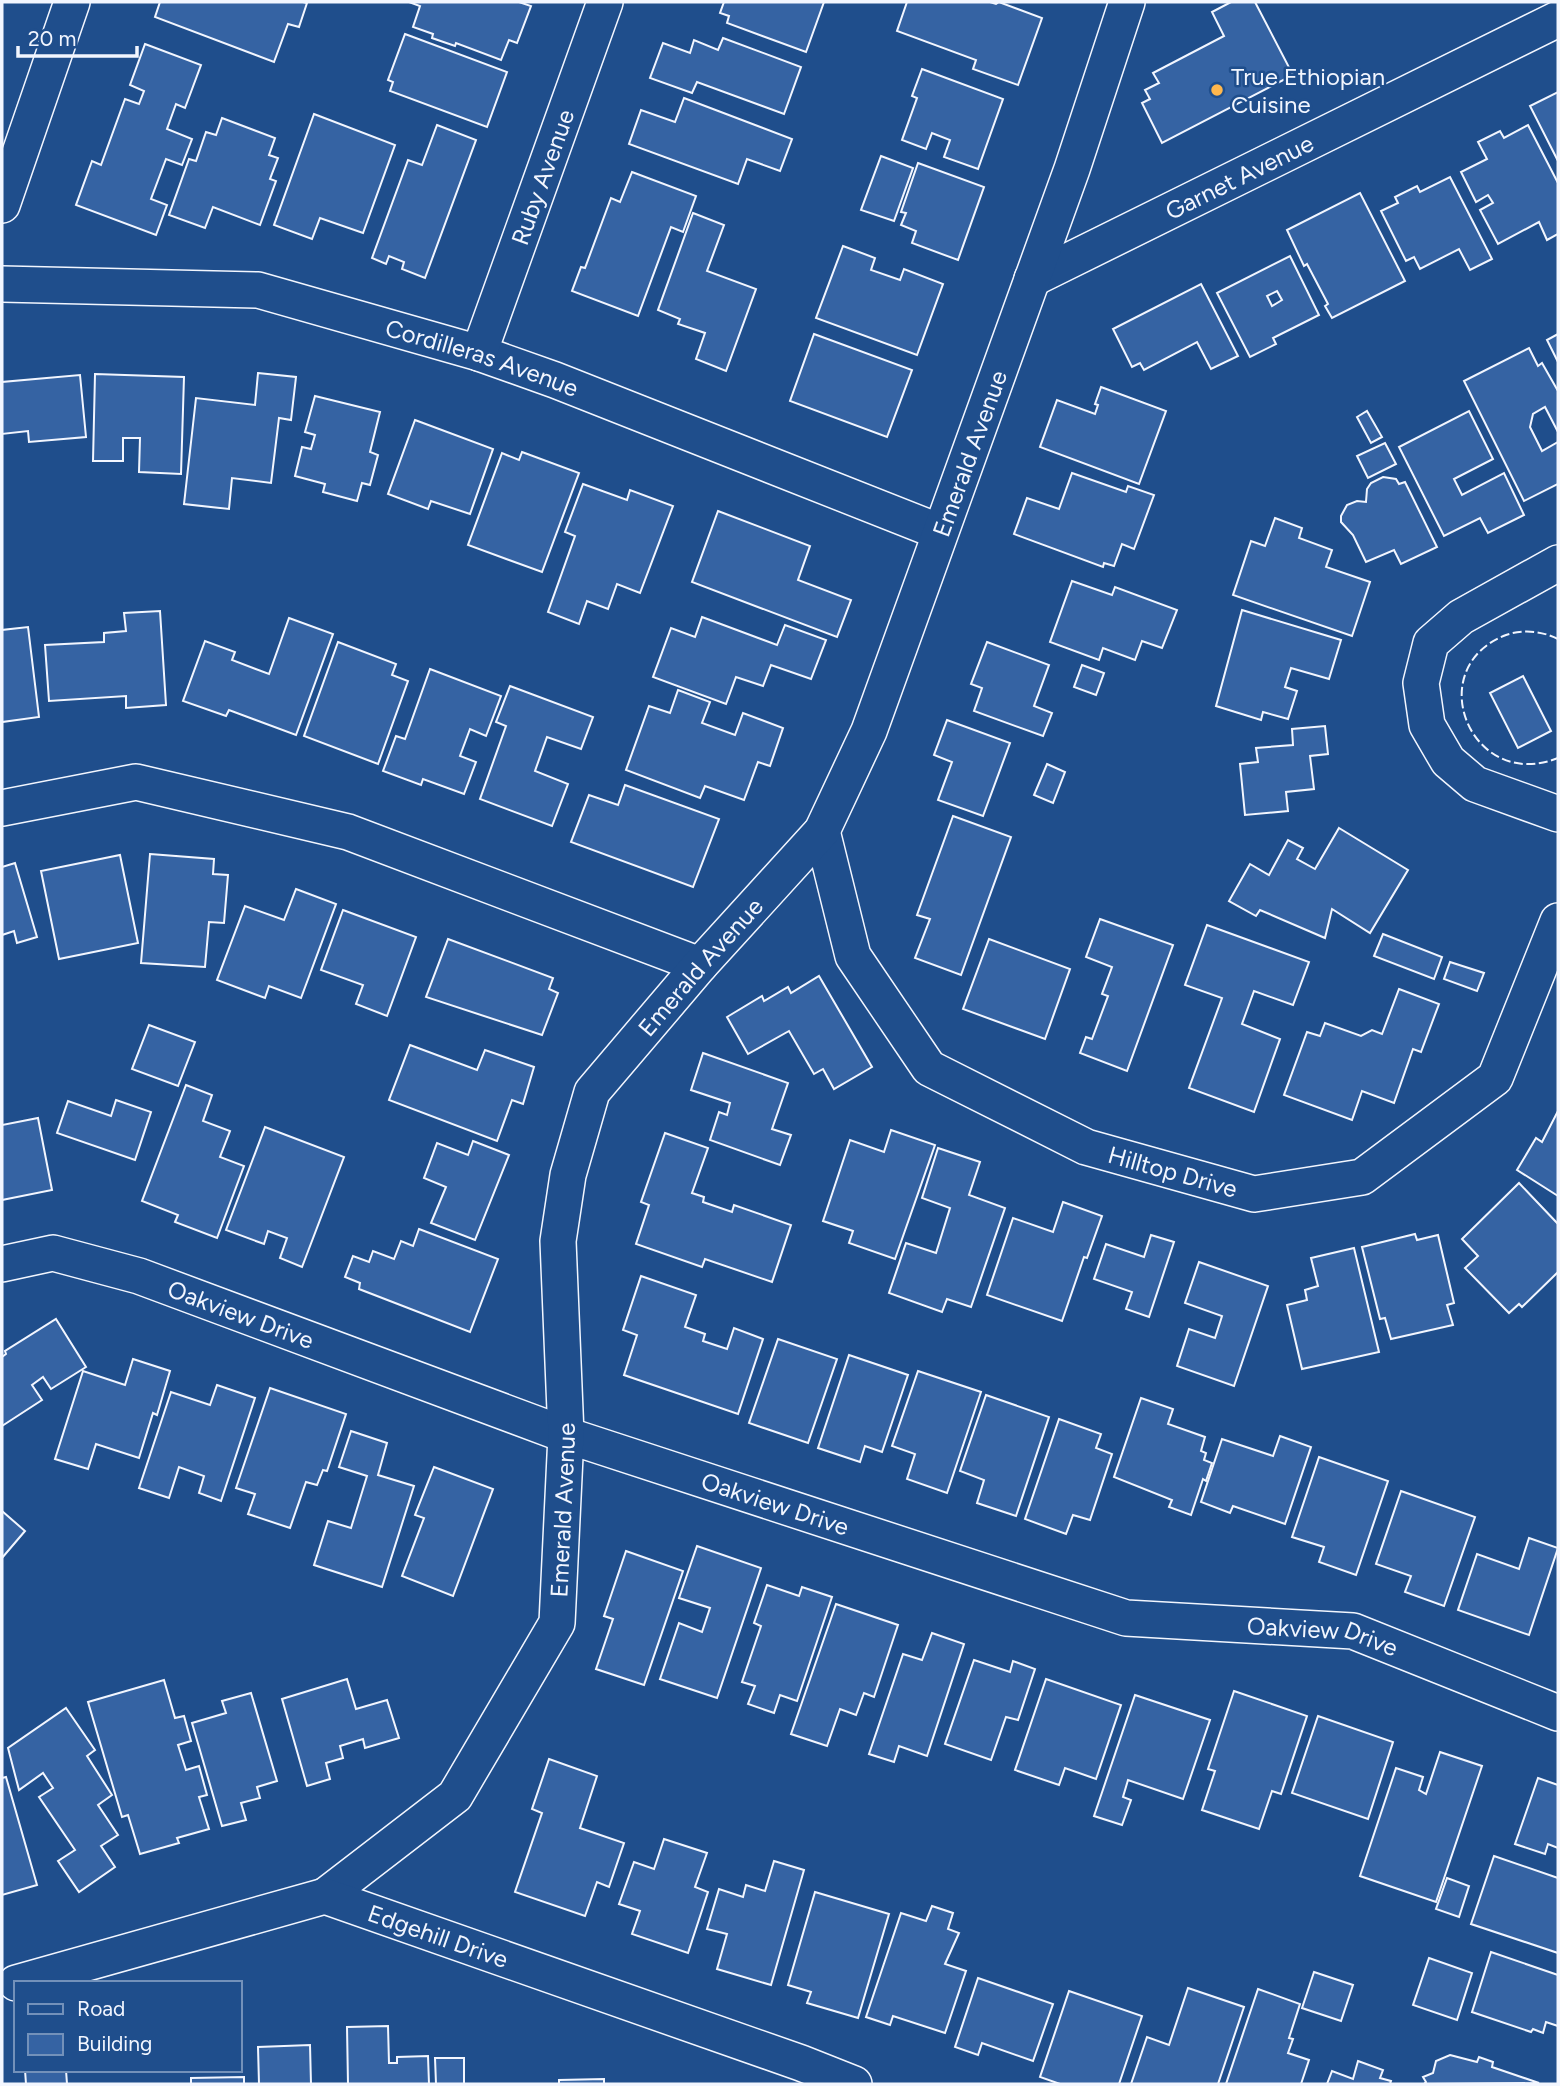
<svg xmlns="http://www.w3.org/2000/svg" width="1560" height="2086" viewBox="0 0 1560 2086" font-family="Figtree,sans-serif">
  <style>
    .building { fill: #3563a3; stroke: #f2f6ff; stroke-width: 2; fill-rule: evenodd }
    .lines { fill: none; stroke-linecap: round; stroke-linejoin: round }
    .street-casing { stroke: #f2f6ff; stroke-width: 38 }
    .street { stroke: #1f4e8c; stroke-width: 35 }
    .fence { stroke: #f2f6ff; stroke-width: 2; stroke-dasharray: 9 3.5; stroke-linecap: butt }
    .poi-dot { fill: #ffb74d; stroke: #1f4e8c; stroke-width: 2.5 }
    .labels { text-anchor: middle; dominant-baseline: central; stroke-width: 5; stroke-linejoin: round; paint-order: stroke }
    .poi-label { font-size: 24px; fill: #f2f6ff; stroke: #1f4e8c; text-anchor: start }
    .street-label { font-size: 24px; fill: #f2f6ff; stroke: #1f4e8c }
  </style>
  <rect width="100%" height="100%" fill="#1f4e8c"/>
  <g class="building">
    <polygon points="160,2 303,2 307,3 299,27 288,24 274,62 155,17"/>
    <polygon points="409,2 519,2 531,6 517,43 509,40 501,60 456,43 455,46 432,38 433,34 413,27 420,6"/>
    <polygon points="724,2 824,2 806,52 727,23 729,16 720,13"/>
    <polygon points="907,2 990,2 996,4 999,2 1042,18 1018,85 973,69 976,60 897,31"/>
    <polygon points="1231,2 1255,2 1293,75 1162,143 1142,103 1150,99 1145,90 1159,83 1153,73 1224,36 1212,12"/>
    <polygon points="405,34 507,72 487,127 390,91 393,82 388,80"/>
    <polygon points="723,38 801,67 784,114 697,82 692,93 650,78 663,43 690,53 694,40 718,50"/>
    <polygon points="145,44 201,65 185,108 176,104 167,129 192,139 182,165 166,159 151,199 167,205 156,235 76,205 92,161 101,165 125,99 139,104 144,91 130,85"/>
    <polygon points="922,69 1003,99 978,169 944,157 950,140 932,133 926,149 902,140 917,98 912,96"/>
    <polygon points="1558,92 1558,161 1530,106"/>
    <polygon points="684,98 792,139 780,171 747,159 738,184 629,144 641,110 675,122"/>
    <polygon points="314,114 395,145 363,233 320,218 312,239 274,225"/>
    <polygon points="222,118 275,138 269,155 278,158 270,179 276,181 260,225 213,207 205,228 169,215 189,159 196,161 206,132 216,135"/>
    <polygon points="437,125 476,140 425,278 402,269 404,262 389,256 386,264 372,258 408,160 422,165"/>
    <polygon points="1528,125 1558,183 1558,234 1547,240 1539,222 1498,244 1480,210 1493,203 1488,195 1476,202 1461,172 1487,159 1478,142 1500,131 1504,138"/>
    <polygon points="881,156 913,168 894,221 861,210"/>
    <polygon points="918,163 984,187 958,260 912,243 916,231 901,225 906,213 901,212"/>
    <polygon points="632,172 696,196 683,232 671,227 638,316 572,291 581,267 585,268 611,198 620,202"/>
    <polygon points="1450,177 1492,259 1470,270 1459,249 1420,269 1414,257 1406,261 1381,211 1398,203 1395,197 1417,186 1420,192"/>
    <polygon points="1360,193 1405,281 1332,318 1325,306 1328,304 1307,264 1304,266 1287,230"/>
    <polygon points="693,213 724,225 707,271 756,289 726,371 696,359 705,333 678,324 680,319 658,310"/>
    <polygon points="843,246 875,258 871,270 900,280 904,269 943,284 917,355 816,318"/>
    <path d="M1290 256 1319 315 1273 338 1276 344 1250 357 1217 293ZM1277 291 1282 300 1272 306 1267 296Z"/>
    <polygon points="1201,284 1238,356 1211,369 1197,342 1144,370 1140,363 1132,367 1113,329"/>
    <polygon points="814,334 912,370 887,437 790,401"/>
    <polygon points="1558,334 1558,362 1547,340"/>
    <polygon points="1529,348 1538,366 1542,363 1558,391 1558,432 1545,407 1533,414 1530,427 1542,451 1558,442 1558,484 1524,501 1464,381"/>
    <polygon points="258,373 296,377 291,420 279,418 271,483 232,478 229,509 184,504 196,398 255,405"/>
    <polygon points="95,374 184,377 181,474 139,472 140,438 123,438 123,461 93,461"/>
    <polygon points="80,375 86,437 29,442 28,431 2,434 2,382"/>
    <polygon points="1101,387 1166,411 1139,484 1040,447 1057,400 1095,414 1098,405 1095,404"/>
    <polygon points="315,396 380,412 370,452 378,455 370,485 362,483 357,501 323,492 325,484 295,476 302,447 311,449 315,435 305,432"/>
    <polygon points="1367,411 1382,437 1371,443 1357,417"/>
    <polygon points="1469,411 1493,459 1454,479 1462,495 1504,473 1524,515 1488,533 1480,518 1444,536 1399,447"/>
    <polygon points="415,420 493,449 470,514 431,501 428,509 388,494"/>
    <polygon points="1385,443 1396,464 1368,478 1357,456"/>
    <polygon points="522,452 579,473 542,572 468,545 502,453 519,460"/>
    <polygon points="1072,473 1126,492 1128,486 1154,495 1134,549 1122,544 1114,566 1104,563 1103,567 1014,534 1027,498 1059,509"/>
    <polygon points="1383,477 1396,479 1399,484 1405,482 1437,547 1401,564 1394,550 1366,562 1353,535 1341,522 1341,516 1347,505 1357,501 1366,502 1367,489 1371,483"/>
    <polygon points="583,484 627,500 630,490 673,506 640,593 617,584 608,609 587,601 579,624 548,612 575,536 565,532"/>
    <polygon points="718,511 810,546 798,580 851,600 837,637 692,582"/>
    <polygon points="1275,518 1302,528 1299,538 1332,550 1326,567 1370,582 1352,636 1233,595 1251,541 1265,546"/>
    <polygon points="1072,581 1112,595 1115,587 1177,610 1162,648 1142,641 1135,660 1103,648 1099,660 1050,642"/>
    <polygon points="1242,610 1341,640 1329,679 1291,668 1285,687 1297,691 1288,719 1263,712 1261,720 1216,706"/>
    <polygon points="160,611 166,705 126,708 126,696 49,701 45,645 104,642 104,633 126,631 124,613"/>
    <polygon points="702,617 777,645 785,625 826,640 811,679 771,665 763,686 736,677 726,704 653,677 671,628 695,637"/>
    <polygon points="289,618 333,634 296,735 229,710 226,716 183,701 205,641 235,652 232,660 269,674"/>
    <polygon points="28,627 39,717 2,722 2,630"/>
    <polygon points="338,642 396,664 392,675 408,681 378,764 304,736"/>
    <polygon points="987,642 1049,665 1034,706 1052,713 1043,736 974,711 982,688 971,684"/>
    <polygon points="1082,665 1104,673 1096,695 1074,687"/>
    <polygon points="430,669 501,696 486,736 470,729 460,756 476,762 464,794 423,779 421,785 383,771 396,736 405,739"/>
    <polygon points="1523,676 1551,731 1518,748 1490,693"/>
    <polygon points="510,686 593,717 581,749 547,737 535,771 568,784 552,826 480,799 506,726 496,722"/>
    <polygon points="678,690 710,702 702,723 735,735 743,713 783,728 770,766 758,762 744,800 705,786 700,798 626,770 649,706 670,713"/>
    <polygon points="947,720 1010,743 983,816 938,800 952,762 934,755"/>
    <polygon points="1325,726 1328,754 1310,756 1314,789 1286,792 1288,811 1245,815 1240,764 1258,762 1256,748 1293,745 1292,729"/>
    <polygon points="1047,764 1065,772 1053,803 1034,795"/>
    <polygon points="625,785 719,819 693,887 571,842 589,795 618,805"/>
    <polygon points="953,816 1011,837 961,975 915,958 930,919 917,915"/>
    <polygon points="1339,828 1408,870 1370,933 1332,909 1325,938 1260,910 1256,916 1229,901 1250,864 1269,875 1288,840 1303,848 1297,859 1315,869"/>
    <polygon points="150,854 214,859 213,874 228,875 224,923 209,922 205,967 141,963"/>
    <polygon points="120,855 138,943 59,959 41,871"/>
    <polygon points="15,863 37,937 17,943 14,931 2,935 2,867"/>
    <polygon points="296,889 336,904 301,998 269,986 265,998 217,980 245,906 284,920"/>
    <polygon points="343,910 416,937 387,1016 356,1004 363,985 321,970"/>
    <polygon points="1100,919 1173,945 1127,1071 1080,1053 1086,1037 1092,1039 1108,996 1102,994 1112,967 1086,957"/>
    <polygon points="1207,925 1309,962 1293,1005 1254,991 1242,1024 1280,1039 1254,1112 1189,1088 1222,998 1185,985"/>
    <polygon points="1383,934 1442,957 1434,979 1374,956"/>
    <polygon points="448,939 553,978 549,989 558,993 542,1035 426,997"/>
    <polygon points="989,939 1070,969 1045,1039 963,1009"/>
    <polygon points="1450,962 1484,973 1477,991 1444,979"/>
    <polygon points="819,976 872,1067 834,1089 823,1069 814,1074 789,1031 748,1054 727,1017 762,996 764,1001 788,987 791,993"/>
    <polygon points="1399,989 1439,1004 1421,1052 1413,1049 1394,1103 1362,1091 1352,1120 1284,1095 1307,1032 1320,1036 1325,1023 1361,1036 1372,1030 1382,1034"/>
    <polygon points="149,1025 195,1042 178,1086 132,1069"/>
    <polygon points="410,1045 477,1070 485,1050 534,1067 523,1104 512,1100 497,1141 389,1100"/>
    <polygon points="703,1053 788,1083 772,1129 791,1135 780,1165 710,1140 719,1112 727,1115 730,1103 691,1090"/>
    <polygon points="186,1085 212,1095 203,1121 230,1131 220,1157 244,1166 217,1238 175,1222 178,1215 142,1201"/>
    <polygon points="116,1100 151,1112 135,1160 57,1133 68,1101 111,1116"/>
    <polygon points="1558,1111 1558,1196 1517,1170 1536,1138 1542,1142"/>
    <polygon points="38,1118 52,1190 2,1200 2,1125"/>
    <polygon points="265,1127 344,1157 302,1267 280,1258 287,1238 268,1231 264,1244 226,1230"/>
    <polygon points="891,1130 935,1145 895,1259 849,1243 853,1231 823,1221 850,1140 884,1152"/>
    <polygon points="665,1133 708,1148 692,1193 704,1197 703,1202 732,1212 734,1205 791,1225 772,1282 705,1259 702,1267 636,1244 649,1205 641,1202"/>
    <polygon points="473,1141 509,1155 475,1240 431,1223 446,1187 424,1178 437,1143 468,1155"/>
    <polygon points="938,1148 980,1162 969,1195 1005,1208 971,1307 947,1299 942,1312 889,1293 906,1243 936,1253 950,1208 922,1198"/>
    <polygon points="1519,1183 1558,1224 1558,1272 1522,1307 1519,1304 1509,1313 1465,1268 1478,1256 1462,1239"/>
    <polygon points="1063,1202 1102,1216 1087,1258 1084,1257 1062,1321 987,1295 1013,1218 1053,1232"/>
    <polygon points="419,1229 498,1259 470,1332 359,1289 360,1283 345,1277 353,1256 369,1262 373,1251 394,1259 401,1241 413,1246"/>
    <polygon points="1415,1234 1417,1240 1438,1235 1454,1303 1447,1305 1453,1325 1391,1339 1385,1318 1380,1319 1362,1247"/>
    <polygon points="1151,1235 1174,1242 1149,1317 1126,1309 1132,1292 1094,1279 1106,1244 1144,1257"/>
    <polygon points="1354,1248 1379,1352 1302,1369 1287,1305 1307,1300 1305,1290 1318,1286 1311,1258"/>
    <polygon points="1199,1262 1268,1286 1234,1386 1177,1366 1189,1329 1215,1338 1222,1316 1185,1303"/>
    <polygon points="641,1276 696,1295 685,1327 705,1334 703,1341 727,1349 734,1328 763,1339 738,1414 624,1375 637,1335 623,1330"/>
    <polygon points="56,1319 86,1367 51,1389 43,1377 32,1385 42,1400 2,1426 2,1357 6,1354 5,1351"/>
    <polygon points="778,1339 837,1359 808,1443 749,1423"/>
    <polygon points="849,1355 908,1375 882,1452 865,1446 860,1462 818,1448"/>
    <polygon points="133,1359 170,1371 157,1415 153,1413 139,1458 96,1444 88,1469 55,1459 83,1371 125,1385"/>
    <polygon points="918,1371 981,1392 947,1493 907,1479 915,1454 892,1446"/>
    <polygon points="217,1385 255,1398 221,1501 199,1493 204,1476 179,1467 169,1498 139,1488 171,1392 210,1405"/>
    <polygon points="270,1388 346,1414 327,1471 323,1470 317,1485 306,1482 290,1528 248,1514 255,1494 236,1488"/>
    <polygon points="986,1395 1049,1417 1016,1516 977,1503 984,1480 960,1471"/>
    <polygon points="1141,1398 1173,1409 1168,1424 1205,1437 1201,1451 1206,1453 1204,1460 1212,1463 1206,1481 1203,1479 1191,1515 1169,1507 1172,1500 1114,1477"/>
    <polygon points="1059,1419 1101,1434 1096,1448 1112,1454 1090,1520 1073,1515 1066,1534 1025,1519"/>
    <polygon points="351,1431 387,1443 378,1475 414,1486 382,1587 314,1565 328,1521 351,1528 367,1476 339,1467"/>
    <polygon points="1280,1436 1311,1447 1285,1524 1233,1506 1230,1513 1201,1502 1222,1439 1273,1456"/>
    <polygon points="1319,1457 1388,1481 1356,1575 1319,1562 1324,1547 1292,1537"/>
    <polygon points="434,1467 493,1489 453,1596 402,1576 424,1518 415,1515"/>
    <polygon points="1401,1491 1475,1517 1444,1606 1405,1592 1411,1576 1376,1564"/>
    <polygon points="2,1511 25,1531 2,1558"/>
    <polygon points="1529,1538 1558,1548 1529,1635 1458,1610 1477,1554 1519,1569"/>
    <polygon points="697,1546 761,1568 717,1698 660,1679 679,1623 702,1632 710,1608 679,1598"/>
    <polygon points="626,1551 683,1571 644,1685 596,1669 613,1619 604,1616"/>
    <polygon points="767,1585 799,1596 802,1587 832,1597 797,1701 780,1695 774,1713 748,1704 755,1686 742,1682 761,1626 754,1623"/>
    <polygon points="836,1604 898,1625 874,1697 864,1693 856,1715 840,1709 827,1746 791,1734"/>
    <polygon points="932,1633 964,1644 927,1756 899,1746 894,1762 869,1754 903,1654 922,1660"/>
    <polygon points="974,1660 1010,1672 1013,1661 1035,1669 1018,1720 1006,1717 991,1760 945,1744"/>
    <polygon points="347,1679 356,1709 387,1700 399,1738 365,1748 363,1739 340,1746 343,1758 326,1763 330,1779 307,1786 282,1699"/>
    <polygon points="1046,1679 1121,1705 1096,1779 1065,1768 1059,1785 1015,1770"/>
    <polygon points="164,1680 175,1718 184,1716 191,1741 178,1745 186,1770 199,1766 207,1795 199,1797 209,1829 177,1838 179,1843 140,1854 128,1815 122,1817 88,1702"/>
    <polygon points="1234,1691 1307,1716 1281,1794 1272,1791 1259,1829 1202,1810 1215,1771 1208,1769"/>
    <polygon points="251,1693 277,1781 257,1787 260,1798 241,1803 246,1820 222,1826 192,1723 226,1713 222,1701"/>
    <polygon points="1135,1695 1210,1720 1183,1799 1128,1780 1123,1797 1131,1800 1122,1825 1094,1816"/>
    <polygon points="66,1708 95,1750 87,1756 112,1795 98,1805 118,1835 101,1846 115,1867 79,1892 58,1861 75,1850 39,1797 53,1788 43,1773 19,1790 8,1748"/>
    <polygon points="1318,1716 1393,1742 1368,1819 1292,1793"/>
    <polygon points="1440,1752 1482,1766 1436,1902 1360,1876 1396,1768 1423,1777 1419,1790 1426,1794"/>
    <polygon points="549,1759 597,1776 580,1828 624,1843 609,1887 597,1882 585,1916 515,1892 542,1813 532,1809"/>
    <polygon points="6,1777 37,1885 2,1895 2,1778"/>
    <polygon points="1538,1778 1558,1785 1558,1848 1548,1844 1545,1854 1515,1844"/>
    <polygon points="664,1839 707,1853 695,1887 708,1892 688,1953 632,1934 640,1911 619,1904 634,1862 654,1869"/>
    <polygon points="1494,1856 1558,1878 1558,1953 1471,1924"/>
    <polygon points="774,1861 804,1870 771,1985 717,1969 727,1934 707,1929 719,1889 743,1897 746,1885 765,1891"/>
    <polygon points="1447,1878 1469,1886 1459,1917 1436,1909"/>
    <polygon points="815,1892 889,1914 858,2018 807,2003 811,1992 788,1985"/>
    <polygon points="932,1906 953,1913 948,1929 959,1933 945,1964 966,1971 945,2033 893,2016 890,2025 866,2017 901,1913 926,1921"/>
    <polygon points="1491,1952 1558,1975 1558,2026 1546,2022 1543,2033 1533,2029 1531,2032 1472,2012"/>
    <polygon points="1429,1958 1472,1973 1457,2020 1413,2005"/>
    <polygon points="1314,1972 1353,1985 1341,2021 1302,2008"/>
    <polygon points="978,1978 1053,2004 1033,2061 982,2043 978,2055 955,2047"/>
    <polygon points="1188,1988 1244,2007 1218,2084 1131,2084 1147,2037 1169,2045"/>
    <polygon points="1258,1989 1300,2004 1289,2038 1293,2039 1288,2053 1309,2060 1301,2084 1226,2084"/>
    <polygon points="1069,1991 1142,2016 1119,2084 1060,2084 1040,2077"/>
    <polygon points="388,2026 389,2063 397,2063 397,2057 428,2056 429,2084 348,2084 347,2027"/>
    <polygon points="310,2045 311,2084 259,2084 258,2047"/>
    <polygon points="1450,2055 1477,2062 1479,2057 1493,2062 1492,2067 1539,2083 1424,2084 1426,2082 1423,2077 1433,2073 1436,2061"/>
    <polygon points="435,2058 464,2058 464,2084 436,2084"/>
    <polygon points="1358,2061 1383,2070 1380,2078 1391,2081 1390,2084 1327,2084 1332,2071 1353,2079"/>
    <polygon points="25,2070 66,2070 67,2084 26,2084"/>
    <polygon points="244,2077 244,2084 191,2084 191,2078"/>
    <polygon points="604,2079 604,2084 559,2084 559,2080"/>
  </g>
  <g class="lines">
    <defs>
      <g id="street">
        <polyline points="2,205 72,2"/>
        <path id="s1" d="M1032 279 1558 19"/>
        <path id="s2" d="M2 284 258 290 479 353 555 380 940 532"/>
        <path id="s3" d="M479 353 605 2"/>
        <polyline points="1558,563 1461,617 1431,643 1421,683 1427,725 1448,761 1475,784 1558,814"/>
        <polyline points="2,808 136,782 348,832 700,965"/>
        <path id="s4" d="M822 831 853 956 929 1068 1086 1147 1254 1194 1362 1177 1495 1078 1558 921"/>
        <path id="s5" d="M2 1264 53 1253 139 1276 566 1435 1126 1618 1353 1631 1558 1713"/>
        <path id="s6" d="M325 1896 455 1796 557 1623 566 1435 558 1241 568 1175 592 1092 700 965 822 831 869 731 1072 169 1127 2"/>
        <path id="s7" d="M16 1983 325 1896 801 2063 854 2084"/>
      </g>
    </defs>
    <use href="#street" class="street-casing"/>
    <use href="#street" class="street"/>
    <path class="fence" d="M1558 639C1542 631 1523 629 1506 635 1420 668 1471 793 1558 758"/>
  </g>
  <circle class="poi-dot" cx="1217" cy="90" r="7"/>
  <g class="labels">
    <g class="poi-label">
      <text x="1231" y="76">True Ethiopian<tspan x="1231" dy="28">Cuisine</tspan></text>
    </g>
    <g class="street-label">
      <text stroke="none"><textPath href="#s3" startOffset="187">Ruby Avenue</textPath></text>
      <text stroke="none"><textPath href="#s1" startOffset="231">Garnet Avenue</textPath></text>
      <text stroke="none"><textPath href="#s2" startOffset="490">Cordilleras Avenue</textPath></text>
      <text stroke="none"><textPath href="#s6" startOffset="1654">Emerald Avenue</textPath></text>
      <text stroke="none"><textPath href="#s6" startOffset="1066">Emerald Avenue</textPath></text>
      <text stroke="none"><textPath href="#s4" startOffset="530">Hilltop Drive</textPath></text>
      <text stroke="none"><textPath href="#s5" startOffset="250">Oakview Drive</textPath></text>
      <text stroke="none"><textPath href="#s5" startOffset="817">Oakview Drive</textPath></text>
      <text stroke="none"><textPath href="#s6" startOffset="478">Emerald Avenue</textPath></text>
      <text stroke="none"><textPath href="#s5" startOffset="1384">Oakview Drive</textPath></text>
      <text stroke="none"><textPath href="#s7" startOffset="441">Edgehill Drive</textPath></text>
    </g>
  </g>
  <rect width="1560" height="2086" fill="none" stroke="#f2f6ff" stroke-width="7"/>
  <rect x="14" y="1981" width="228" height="91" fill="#1f4e8c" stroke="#7391ba" stroke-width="2"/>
  <rect x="28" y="2004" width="35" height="10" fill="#1f4e8c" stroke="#7391ba" stroke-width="2"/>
  <text x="77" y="2016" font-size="21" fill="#f2f6ff">Road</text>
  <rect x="28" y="2034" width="35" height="21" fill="#3563a3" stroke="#7391ba" stroke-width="2"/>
  <text x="77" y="2051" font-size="21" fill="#f2f6ff">Building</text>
  <path d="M18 46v10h119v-10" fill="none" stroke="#f2f6ff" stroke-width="3.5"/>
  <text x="28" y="46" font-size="21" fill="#f2f6ff" stroke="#1f4e8c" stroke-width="5" paint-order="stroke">20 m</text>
</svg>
